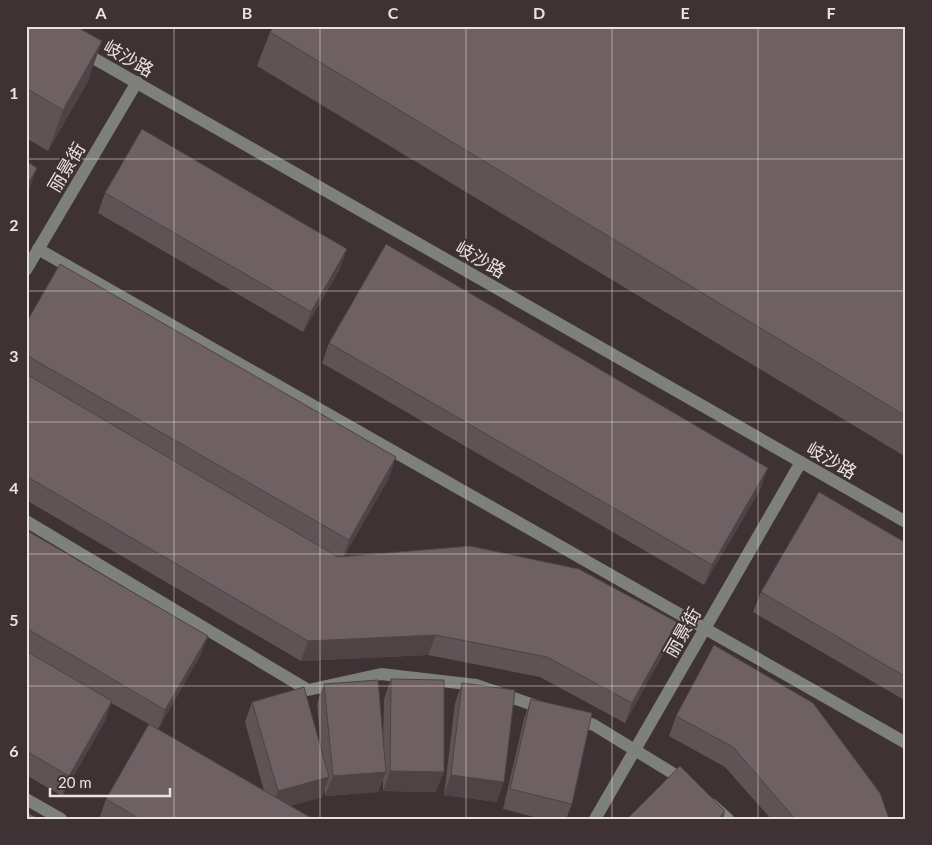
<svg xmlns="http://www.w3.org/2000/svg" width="932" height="845" viewBox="0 0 932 845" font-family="Lato,'Noto Sans SC',sans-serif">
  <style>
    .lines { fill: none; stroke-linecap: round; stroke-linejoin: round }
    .minor { stroke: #7d807b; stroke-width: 12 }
    .wall { fill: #5f5355 }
    .shaded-wall { fill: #4e4345 }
    .building { fill: #6f6063; stroke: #4e4345 }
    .grid { fill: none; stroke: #ebe2e3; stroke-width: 1; stroke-opacity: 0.55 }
    .labels { text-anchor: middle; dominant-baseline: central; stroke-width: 4; stroke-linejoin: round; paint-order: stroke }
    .street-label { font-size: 18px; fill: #ebe2e3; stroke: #3f3234 }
    .neatline { fill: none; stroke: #ebe2e3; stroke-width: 2 }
    .grid-label { font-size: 16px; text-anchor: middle; font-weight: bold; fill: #ebe2e3 }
  </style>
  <rect width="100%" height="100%" fill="#3f3234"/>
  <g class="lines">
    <g class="minor">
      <polyline points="81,51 906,522"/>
      <polyline points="38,249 906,743"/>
      <polyline points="26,270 137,82"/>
      <polyline points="26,521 308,690 381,674 476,685 545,709"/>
      <polyline points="574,718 594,725 687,782"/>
      <polyline points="26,799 61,819"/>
      <polyline points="711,804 728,819"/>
      <polyline points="595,819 801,462"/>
    </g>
  </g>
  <g class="wall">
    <polygon points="26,26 102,41 87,83 48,151 26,138"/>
    <polygon points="906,26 906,457 257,66 270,32"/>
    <polygon points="105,193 340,269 303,332 98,213"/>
    <polygon points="26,323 389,478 344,556 670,642 625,723 540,677 428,655 301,661 26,500"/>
    <polygon points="329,343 761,488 704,585 322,363"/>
    <polygon points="26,530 208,636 200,656 158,729 264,791 245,722 252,702 321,749 317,704 324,684 383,746 384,699 391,679 436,792 383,791 383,779 378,792 325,796 325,789 322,797 290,806 313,819 99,819 106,799 149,724 111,703 105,721 62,796 26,775"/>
    <polygon points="906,543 906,701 753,612 761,592"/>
    <polygon points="462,683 497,802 444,795 455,703"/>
    <polygon points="531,699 572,804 566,819 542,819 503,809 524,719"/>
    <polygon points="676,716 889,819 771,819 725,767 669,736"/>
  </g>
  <g class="shaded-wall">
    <polygon points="102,41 87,83 48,151 63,110"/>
    <polygon points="37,168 26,198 26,187"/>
    <polygon points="347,249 340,269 303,332 311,312"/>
    <polygon points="396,457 389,478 342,560 349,540"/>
    <polygon points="768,468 761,488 704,585 712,565"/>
    <polygon points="677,622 670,642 625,723 632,703"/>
    <polygon points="436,635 428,655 301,661 308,641"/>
    <polygon points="208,636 200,656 158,730 165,710"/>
    <polygon points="112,701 105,721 62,796 69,776"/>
    <polygon points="390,771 444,772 436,792 383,791"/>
    <polygon points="386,772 378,792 325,796 333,776"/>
    <polygon points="451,775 504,782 497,802 444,795"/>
    <polygon points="329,777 322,797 270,812 278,791"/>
    <polygon points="725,811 723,819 718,819"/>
  </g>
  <g class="building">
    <polygon points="26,26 75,26 102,41 63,110 26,88"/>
    <polygon points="275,26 906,26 906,416 270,32"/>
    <polygon points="142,129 347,249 311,312 105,193"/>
    <polygon points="26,161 37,168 26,187"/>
    <polygon points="386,244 768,468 712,565 329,343"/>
    <polygon points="60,264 396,457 349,540 26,355 26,323"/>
    <polygon points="26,374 338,557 470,546 579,569 677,622 632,703 547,657 436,635 308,641 26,476"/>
    <polygon points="819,492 906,543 906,677 761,592"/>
    <polygon points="26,530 208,636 165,710 26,628"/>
    <polygon points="714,645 813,703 880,793 889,819 795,819 733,747 676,716"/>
    <polygon points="26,651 112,701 69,776 26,751"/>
    <polygon points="391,679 444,680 444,772 390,771"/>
    <polygon points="378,680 386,772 333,776 324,684"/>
    <polygon points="462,683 515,690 504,782 451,775"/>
    <polygon points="304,687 329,777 278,791 252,702"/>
    <polygon points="531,699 592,713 572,804 510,789"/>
    <polygon points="149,724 313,819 140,819 106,799"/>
    <polygon points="680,766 725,811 718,819 627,819"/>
    <polygon points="26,812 39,819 26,819"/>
  </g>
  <path class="grid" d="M174 26V819M320 26V819M466 26V819M612 26V819M758 26V819M26 159H906M26 291H906M26 422H906M26 554H906M26 686H906"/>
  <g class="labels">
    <g class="street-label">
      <text transform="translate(129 58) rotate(30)">岐沙路</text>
      <text transform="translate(66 167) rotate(-59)">丽景街</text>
      <text transform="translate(481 259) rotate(30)">岐沙路</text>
      <text transform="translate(832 460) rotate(30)">岐沙路</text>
      <text transform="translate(682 632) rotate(-60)">丽景街</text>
    </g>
  </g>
  <rect width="932" height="845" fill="none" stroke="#3f3234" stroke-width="55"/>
  <path d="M50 788v8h120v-8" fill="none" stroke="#ebe2e3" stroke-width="2.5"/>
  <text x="58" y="788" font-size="15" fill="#ebe2e3" stroke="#3f3234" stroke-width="4" paint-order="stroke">20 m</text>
  <rect x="28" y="28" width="876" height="790" class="neatline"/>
  <g class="grid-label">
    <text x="101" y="19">A</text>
    <text x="247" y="19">B</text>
    <text x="393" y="19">C</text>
    <text x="539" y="19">D</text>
    <text x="685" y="19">E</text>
    <text x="831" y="19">F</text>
    <text x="14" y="99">1</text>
    <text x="14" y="231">2</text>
    <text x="14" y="362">3</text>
    <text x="14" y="494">4</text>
    <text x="14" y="626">5</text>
    <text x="14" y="757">6</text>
  </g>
</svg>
